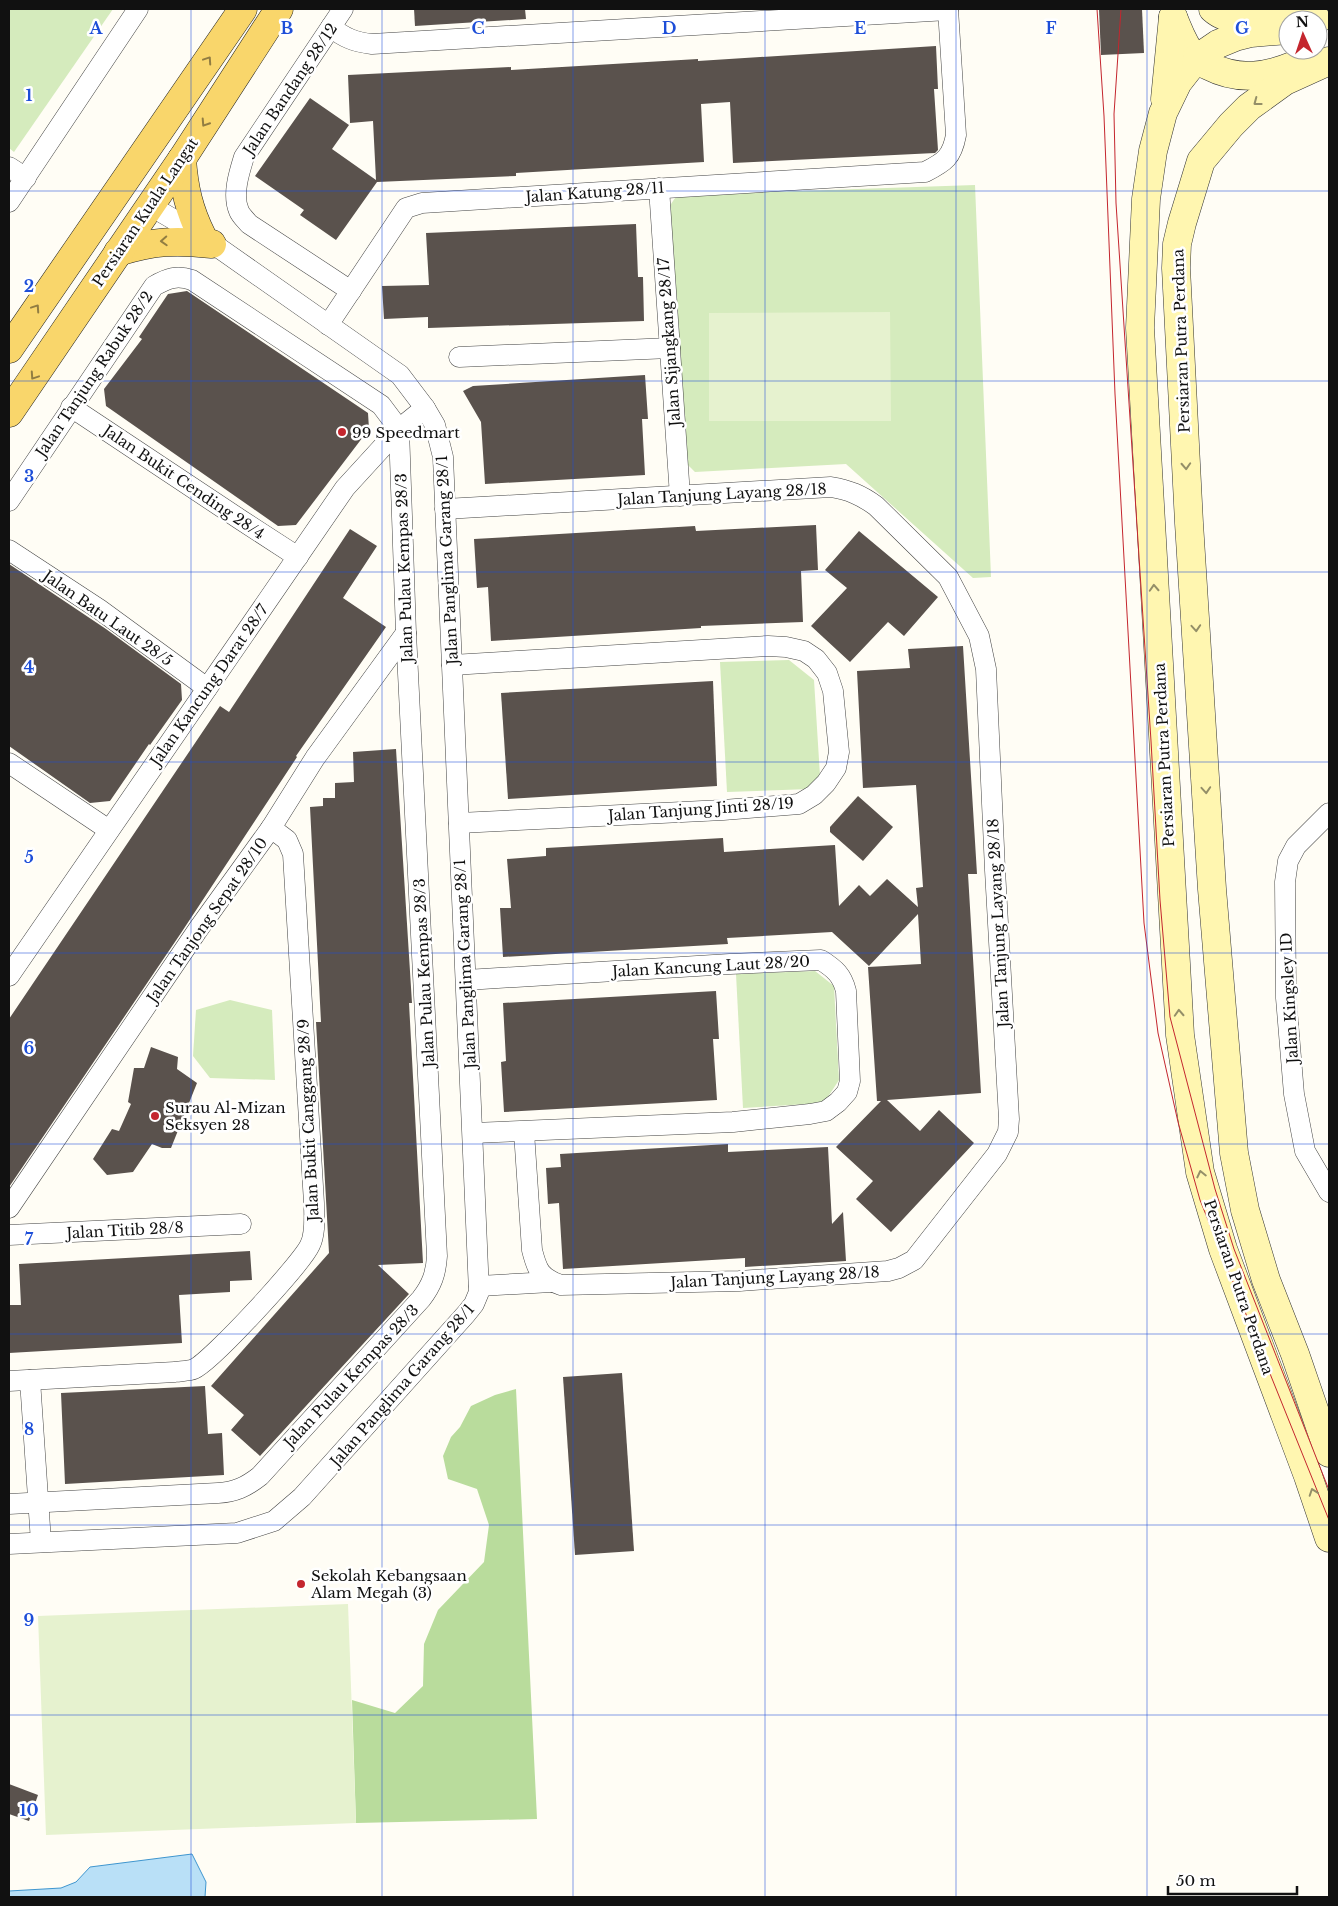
<svg xmlns="http://www.w3.org/2000/svg" width="1338" height="1906" viewBox="0 0 1338 1906" font-family="'Libre Baskerville',serif">
  <style>
    .green { fill: #d5ebbd }
    .forest { fill: #b9dc9c }
    .pitch { fill: #e6f2cf }
    .water { fill: #b9e0f7; stroke: #3f96cf }
    .building { fill: #5a524d }
    .lines { fill: none; stroke-linecap: round; stroke-linejoin: round }
    .minor-casing { stroke: #444; stroke-width: 21 }
    .secondary-casing { stroke: #333; stroke-width: 29 }
    .primary-casing { stroke: #222; stroke-width: 29 }
    .minor { stroke: #fff; stroke-width: 20 }
    .secondary { stroke: #fff6b0; stroke-width: 28 }
    .primary { stroke: #f9d66b; stroke-width: 28 }
    .tram { stroke: #c4262e; stroke-width: 1 }
    .oneway { stroke: #917d42 }
    .oneway2 { stroke: #948f68 }
    .grid { fill: none; stroke: #1d4ed8; stroke-width: 1; stroke-opacity: 0.55 }
    .poi-dot { fill: #c4262e; stroke: #fff; stroke-width: 2 }
    .labels { text-anchor: middle; dominant-baseline: central; stroke-width: 5; stroke-linejoin: round; paint-order: stroke }
    .street-label { font-size: 15px; fill: #111; stroke: #fff }
    .poi-label { font-size: 15px; fill: #111; stroke: #fff; text-anchor: start }
    .grid-label { font-size: 16px; text-anchor: middle; font-weight: bold; fill: #1d4ed8; stroke: #fff; stroke-width: 5; stroke-linejoin: round; paint-order: stroke }
  </style>
  <rect width="100%" height="100%" fill="#fffdf5"/>
  <g class="green">
    <polygon points="9,9 113,9 14,152 9,148"/>
    <polygon points="975,185 991,577 973,578 846,464 695,472 685,462 669,207 677,195"/>
    <polygon points="789,660 814,680 820,776 810,789 727,792 720,662"/>
    <polygon points="815,971 834,986 839,1080 824,1103 743,1108 736,974"/>
    <polygon points="230,1000 272,1010 275,1080 210,1078 193,1056 196,1010"/>
  </g>
  <polygon class="forest" points="516,1389 537,1819 356,1823 352,1700 395,1713 423,1686 424,1644 438,1610 484,1562 489,1525 477,1489 448,1479 443,1456 451,1437 460,1427 471,1406 495,1395"/>
  <g class="pitch">
    <polygon points="890,312 891,421 709,421 709,313"/>
    <polygon points="348,1604 356,1823 46,1835 38,1616"/>
  </g>
  <polygon class="water" points="192,1854 206,1882 205,1897 9,1897 9,1891 61,1888 76,1882 90,1867"/>
  <g class="building">
    <polygon points="414,9 525,9 526,19 415,26"/>
    <polygon points="1099,9 1142,9 1144,53 1101,55"/>
    <polygon points="936,46 938,89 934,89 938,150 935,153 733,163 730,102 701,104 704,162 516,173 516,176 377,182 336,240 300,215 304,210 255,176 310,98 349,125 332,149 376,180 373,121 350,123 348,75 511,67 511,70 698,59 698,61"/>
    <polygon points="636,224 638,277 643,277 644,321 428,328 428,317 384,319 382,286 429,285 426,233"/>
    <polygon points="187,291 368,413 369,429 296,525 278,526 106,406 104,389 142,339 139,337 168,294"/>
    <polygon points="645,375 648,419 642,419 645,475 485,484 481,422 463,391 473,386"/>
    <polygon points="816,525 818,570 801,571 803,622 701,626 701,628 491,641 488,587 477,588 474,539 695,526 696,531"/>
    <polygon points="350,529 377,546 343,598 386,627 296,756 297,757 181,933 9,1187 9,1019 220,706 229,712"/>
    <polygon points="859,531 938,597 904,636 888,622 850,662 811,626 847,588 825,570"/>
    <polygon points="9,564 106,629 181,684 182,700 150,745 149,744 110,801 90,803 9,746"/>
    <polygon points="963,646 977,874 968,874 981,1093 887,1100 920,1131 939,1110 974,1143 891,1232 856,1199 873,1181 836,1147 881,1101 877,1101 868,967 921,964 918,914 869,966 832,932 727,938 728,944 503,957 500,908 511,908 507,859 546,856 546,848 723,838 724,852 835,845 839,906 859,885 870,896 887,879 918,907 916,888 923,887 916,785 863,788 857,671 910,668 908,649"/>
    <polygon points="713,681 717,786 508,799 501,693"/>
    <polygon points="396,749 412,1003 409,1003 423,1263 378,1265 409,1294 260,1456 231,1430 244,1415 211,1386 329,1253 316,1022 321,1022 310,807 323,806 323,798 335,798 335,783 354,782 353,752"/>
    <polygon points="858,796 893,827 863,861 830,832 830,827"/>
    <polygon points="716,991 719,1039 713,1039 717,1100 504,1112 501,1062 506,1061 503,1003"/>
    <polygon points="151,1047 178,1057 177,1069 197,1083 171,1148 162,1148 152,1144 133,1172 107,1175 93,1159 112,1129 119,1131 131,1104 128,1102 134,1068 144,1068"/>
    <polygon points="728,1144 728,1152 828,1147 832,1224 843,1212 846,1261 745,1267 745,1258 563,1269 559,1203 548,1204 546,1168 561,1167 560,1154"/>
    <polygon points="250,1251 252,1280 230,1281 230,1292 179,1295 182,1343 9,1353 9,1305 21,1305 19,1264"/>
    <polygon points="622,1373 634,1551 575,1555 563,1377"/>
    <polygon points="205,1386 208,1434 222,1433 224,1475 65,1484 61,1393"/>
    <polygon points="9,1784 38,1795 29,1821 9,1814"/>
  </g>
  <g class="lines">
    <defs>
      <g id="minor">
        <path d="M343 9 244 157C239 173 232 195 239 211 241 216 246 220 249 224L351 291"/>
        <path d="M331 27C344 38 355 42 372 44L948 10"/>
        <polyline points="9,167 26,178"/>
        <polyline points="659,188 680,496"/>
        <polyline points="9,202 138,9"/>
        <path d="M328 325 406 208 422 203 925 172C945 162 952 157 956 135L948 9"/>
        <polyline points="459,357 670,348"/>
        <polyline points="71,407 241,520 298,557"/>
        <path d="M9 501 154 286C168 278 177 275 192 280L381 405 399 429 406 633 437 1256C436 1273 432 1285 421 1299L260 1476C246 1487 235 1492 218 1493L9 1504"/>
        <path d="M445 509 831 487C849 490 861 495 876 506L948 577 979 636 986 669 995 870 1009 1119 1008 1132 997 1154 914 1260 899 1268 888 1271 739 1281 561 1285C540 1278 537 1270 532 1250L524 1132"/>
        <polyline points="9,550 99,609 207,688"/>
        <polyline points="452,665 768,646 786,647 804,651 816,659 827,673 833,691 839,752 836,768 826,783 814,795 799,804 723,810 459,823"/>
        <polyline points="9,763 109,830"/>
        <polyline points="1329,813 1296,846 1288,861 1285,882 1286,998 1294,1094 1305,1151 1329,1192"/>
        <polyline points="9,976 345,488 399,429 425,408"/>
        <path d="M466 980 730 964 821 960C835 969 842 975 846 991L850 1081 847 1092 838 1102 826 1111 810 1114 733 1122 473 1133"/>
        <polyline points="9,1208 199,928 271,828 315,758 406,633"/>
        <polyline points="9,1235 241,1224"/>
        <polyline points="479,1286 551,1282"/>
        <polyline points="30,1380 41,1542"/>
        <path d="M9 1381 175 1372C181 1371 189 1371 194 1369 211 1362 302 1263 310 1245 316 1233 314 1216 314 1203L293 854 287 840 271 828"/>
        <polyline points="9,1544 237,1533 274,1521 302,1497 466,1314 474,1304 479,1292 443,457 435,425 425,408 400,375 202,236 149,205"/>
      </g>
      <g id="secondary">
        <path d="M1213 9C1236 30 1287 17 1317 20"/>
        <path d="M1173 17C1179 31 1184 47 1195 58 1199 62 1204 64 1209 66 1238 81 1266 77 1295 65"/>
        <polyline points="1288,30 1251,33 1235,37 1218,44 1196,59 1178,82 1163,113 1153,151 1146,199 1140,328 1180,1035 1200,1172 1223,1249 1308,1476 1329,1538"/>
        <polyline points="1329,61 1285,81 1249,107 1231,125 1201,161 1182,223 1177,244 1176,268 1189,523 1212,889 1234,1153 1245,1210 1266,1280 1295,1354 1329,1453"/>
        <polyline points="1165,99 1173,17"/>
      </g>
      <g id="primary">
        <path d="M182 159C184 188 189 210 202 236"/>
        <path d="M118 252C154 241 175 240 212 244"/>
        <polyline points="9,349 243,9"/>
        <polyline points="9,413 182,159 279,9"/>
      </g>
    </defs>
    <use href="#minor" class="minor-casing"/>
    <use href="#secondary" class="secondary-casing"/>
    <use href="#primary" class="primary-casing"/>
    <use href="#minor" class="minor"/>
    <use href="#secondary" class="secondary"/>
    <use href="#primary" class="primary"/>
    <g class="tram">
      <polyline points="1097,9 1104,116 1115,394 1144,923 1158,1033 1178,1122 1200,1200 1329,1520"/>
      <polyline points="1121,9 1114,114 1116,203 1151,741 1160,900 1170,1017 1215,1189 1234,1249 1329,1490"/>
    </g>
  </g>
  <defs><path id="oneway-chevron" d="M-2-3.5L2.5 0L-2 3.5" fill="none" stroke-width="1.6" stroke-linecap="round" stroke-linejoin="round" transform="scale(1.25)"/></defs>
  <g class="oneway">
    <use href="#oneway-chevron" transform="translate(208 60) rotate(-56)"/>
    <use href="#oneway-chevron" transform="translate(205 123) rotate(123)"/>
    <use href="#oneway-chevron" transform="translate(164 241) rotate(177)"/>
    <use href="#oneway-chevron" transform="translate(36 308) rotate(-56)"/>
    <use href="#oneway-chevron" transform="translate(34 376) rotate(124)"/>
  </g>
  <g class="oneway2">
    <use href="#oneway-chevron" transform="translate(1257 102) rotate(143)"/>
    <use href="#oneway-chevron" transform="translate(1186 466) rotate(87)"/>
    <use href="#oneway-chevron" transform="translate(1154 588) rotate(-93)"/>
    <use href="#oneway-chevron" transform="translate(1196 628) rotate(86)"/>
    <use href="#oneway-chevron" transform="translate(1206 790) rotate(86)"/>
    <use href="#oneway-chevron" transform="translate(1179 1013) rotate(-93)"/>
    <use href="#oneway-chevron" transform="translate(1201 1174) rotate(-103)"/>
    <use href="#oneway-chevron" transform="translate(1313 1492) rotate(-109)"/>
  </g>
  <path class="grid" d="M191 9V1897M382 9V1897M573 9V1897M765 9V1897M956 9V1897M1147 9V1897M9 191H1329M9 381H1329M9 572H1329M9 762H1329M9 953H1329M9 1144H1329M9 1334H1329M9 1525H1329M9 1715H1329"/>
  <g class="poi-dot">
    <circle cx="342" cy="432" r="5"/>
    <circle cx="155" cy="1116" r="5"/>
    <circle cx="301" cy="1584" r="5"/>
  </g>
  <g class="labels">
    <g class="street-label">
      <text transform="translate(290 89) rotate(-56)">Jalan Bandang 28/12</text>
      <text transform="translate(595 192) rotate(-4)">Jalan Katung 28/11</text>
      <text transform="translate(145 212) rotate(-56)">Persiaran Kuala Langat</text>
      <text transform="translate(1181 341) rotate(-92)">Persiaran Putra Perdana</text>
      <text transform="translate(669 342) rotate(-94)">Jalan Sijangkang 28/17</text>
      <text transform="translate(94 374) rotate(-56)">Jalan Tanjung Rabuk 28/2</text>
      <text transform="translate(184 482) rotate(34)">Jalan Bukit Cending 28/4</text>
      <text transform="translate(722 494) rotate(-3)">Jalan Tanjung Layang 28/18</text>
      <text transform="translate(447 560) rotate(-93)">Jalan Panglima Garang 28/1</text>
      <text transform="translate(404 568) rotate(-92)">Jalan Pulau Kempas 28/3</text>
      <text transform="translate(108 618) rotate(35)">Jalan Batu Laut 28/5</text>
      <text transform="translate(209 685) rotate(-55)">Jalan Kancung Darat 28/7</text>
      <text transform="translate(1164 755) rotate(-93)">Persiaran Putra Perdana</text>
      <text transform="translate(701 809) rotate(-4)">Jalan Tanjung Jinti 28/19</text>
      <text transform="translate(207 920) rotate(-55)">Jalan Tanjong Sepat 28/10</text>
      <text transform="translate(998 923) rotate(-93)">Jalan Tanjung Layang 28/18</text>
      <text transform="translate(465 964) rotate(-93)">Jalan Panglima Garang 28/1</text>
      <text transform="translate(711 966) rotate(-3)">Jalan Kancung Laut 28/20</text>
      <text transform="translate(424 973) rotate(-93)">Jalan Pulau Kempas 28/3</text>
      <text transform="translate(1289 998) rotate(-93)">Jalan Kingsley 1D</text>
      <text transform="translate(308 1120) rotate(-93)">Jalan Bukit Canggang 28/9</text>
      <text transform="translate(125 1230) rotate(-3)">Jalan Titib 28/8</text>
      <text transform="translate(775 1277) rotate(-3)">Jalan Tanjung Layang 28/18</text>
      <text transform="translate(1239 1287) rotate(71)">Persiaran Putra Perdana</text>
      <text transform="translate(351 1376) rotate(-47)">Jalan Pulau Kempas 28/3</text>
      <text transform="translate(402 1385) rotate(-49)">Jalan Panglima Garang 28/1</text>
    </g>
    <g class="poi-label">
      <text x="352" y="432">99 Speedmart</text>
      <text x="165" y="1107">Surau Al-Mizan<tspan x="165" dy="17">Seksyen 28</tspan></text>
      <text x="311" y="1575">Sekolah Kebangsaan<tspan x="311" dy="17">Alam Megah (3)</tspan></text>
    </g>
  </g>
  <g class="grid-label">
    <text x="96" y="34">A</text>
    <text x="287" y="34">B</text>
    <text x="478" y="34">C</text>
    <text x="669" y="34">D</text>
    <text x="860" y="34">E</text>
    <text x="1051" y="34">F</text>
    <text x="1242" y="34">G</text>
    <text x="29" y="101">1</text>
    <text x="29" y="292">2</text>
    <text x="29" y="482">3</text>
    <text x="29" y="673">4</text>
    <text x="29" y="863">5</text>
    <text x="29" y="1054">6</text>
    <text x="29" y="1245">7</text>
    <text x="29" y="1435">8</text>
    <text x="29" y="1626">9</text>
    <text x="29" y="1816">10</text>
  </g>
  <rect width="1338" height="1906" fill="none" stroke="#111111" stroke-width="20"/>
  <g transform="translate(1303 35) rotate(357)"><circle r="24" fill="#ffffff" stroke="#a0a0a0"/>
  <path d="M0-4L9 19L0 12L-9 19Z" fill="#c4262e"/>
  <text y="-8" font-size="14" font-weight="bold" text-anchor="middle" fill="#111111">N</text>
  </g>
  <path d="M1168 1886v8h129v-8" fill="none" stroke="#111111" stroke-width="2.5"/>
  <text x="1176" y="1886" font-size="15" fill="#111111" stroke="#ffffff" stroke-width="4" paint-order="stroke">50 m</text>
</svg>
